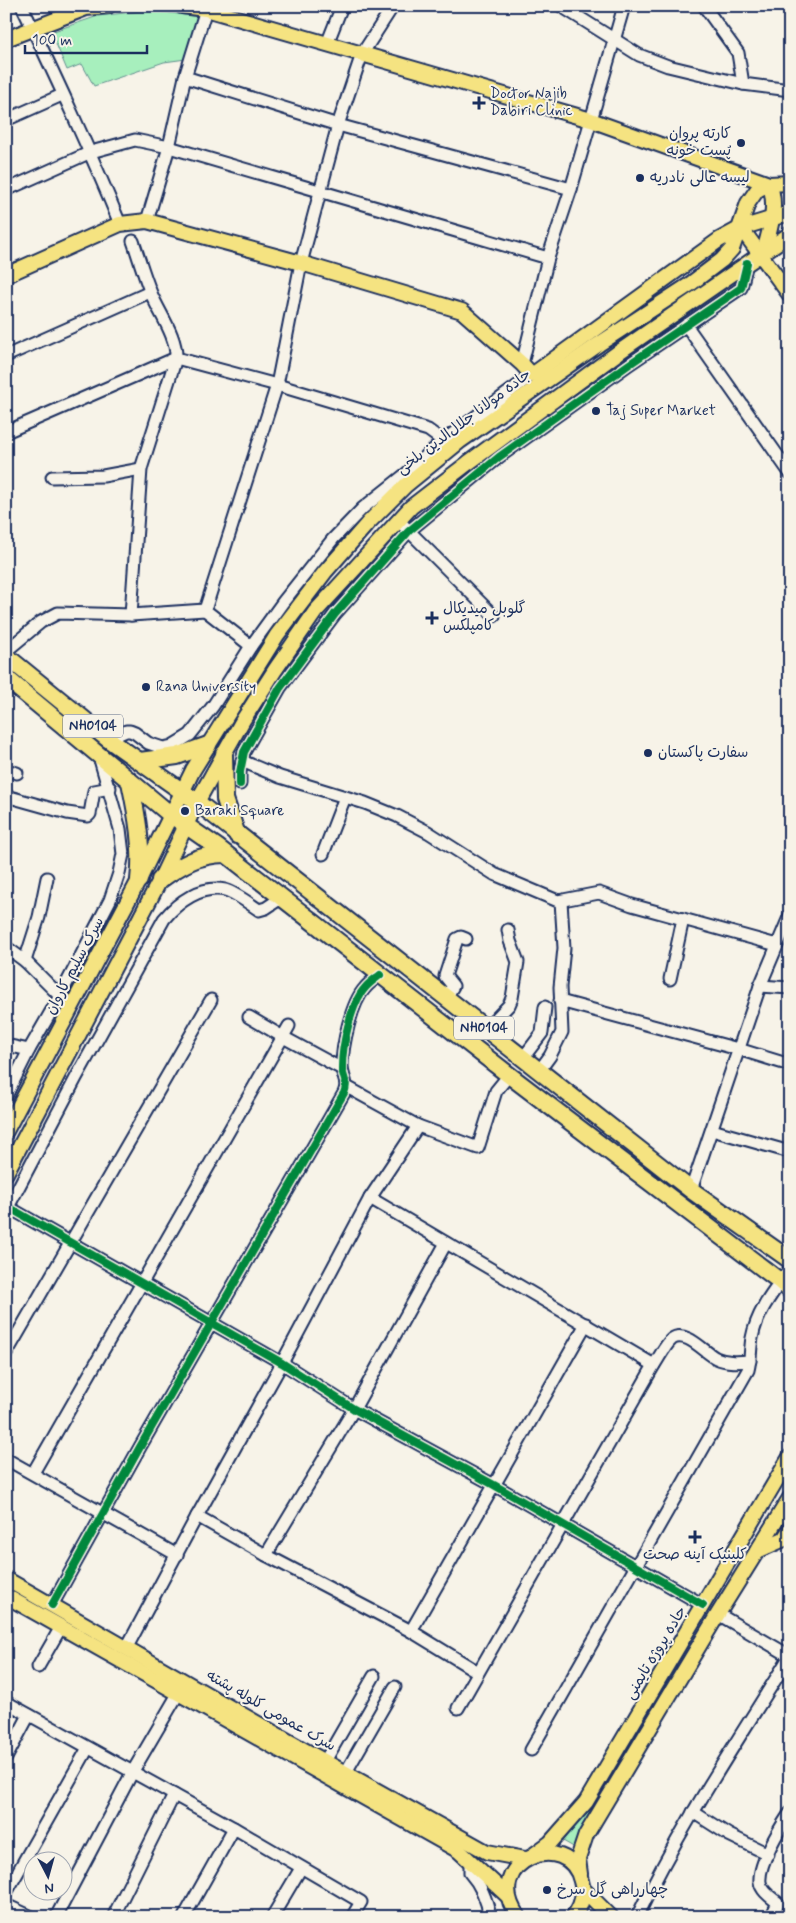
<svg xmlns="http://www.w3.org/2000/svg" width="796" height="1923" viewBox="0 0 796 1923" font-family="Mynerve,'Playpen Sans Arabic',sans-serif">
  <style>
    .green { fill: #a7efbd; stroke: #618f8e }
    .lines { fill: none; stroke-linecap: round; stroke-linejoin: round }
    .minor-casing { stroke: #1b2f5e; stroke-width: 15 }
    .major-casing { stroke: #1b2f5e; stroke-width: 18 }
    .highway-casing { stroke: #1b2f5e; stroke-width: 20 }
    .minor { stroke: #f7f3e8; stroke-width: 11 }
    .major { stroke: #f5e381; stroke-width: 14 }
    .highway { stroke: #f5e381; stroke-width: 16 }
    .cycleway-casing { stroke: #f7f3e8; stroke-width: 11 }
    .cycleway { stroke: #00873e; stroke-width: 8 }
    .poi-dot { fill: #1b2f5e; stroke: #f7f3e8; stroke-width: 2 }
    .labels { text-anchor: middle; dominant-baseline: central; stroke-width: 4; stroke-linejoin: round; paint-order: stroke }
    .shield { fill: #f7f3e8; stroke: #5d6a87; stroke-width: 1 }
    .shield-label { font-size: 14px; font-weight: bold; fill: #1b2f5e }
    .poi-label { font-size: 15px; fill: #1b2f5e; stroke: #f7f3e8; text-anchor: start }
    .street-label { font-size: 15px; fill: #1b2f5e; stroke: #f7f3e8 }
  </style>
  <rect width="100%" height="100%" fill="#f7f3e8"/>
  <filter id="ink" filterUnits="userSpaceOnUse"><feTurbulence type="fractalNoise" baseFrequency=".02" numOctaves="2"/><feDisplacementMap in="SourceGraphic" scale="10" xChannelSelector="R" yChannelSelector="G"/><feConvolveMatrix kernelMatrix="1 2 1 2 8 2 1 2 1" color-interpolation-filters="sRGB"/></filter>
  <g filter="url(#ink)">
    <g class="green">
      <polygon points="150,10 199,17 186,59 164,62 94,86 82,64 67,70 51,32 98,16"/>
      <polygon points="604,1793 577,1849 563,1841"/>
    </g>
    <g class="lines">
      <defs>
        <g id="minor">
          <path d="M22 6C56 78 90 150 120 224"/>
          <polyline points="561,6 639,55 668,66 743,84 790,90"/>
          <polyline points="704,6 738,53 743,84"/>
          <polyline points="327,44 342,6"/>
          <polyline points="185,77 338,125 571,189"/>
          <polyline points="6,120 62,95"/>
          <polyline points="6,190 91,152 135,140 169,147 548,258"/>
          <polyline points="147,221 169,147 185,77 207,6"/>
          <polyline points="686,325 790,473"/>
          <polyline points="6,356 150,292"/>
          <polyline points="522,364 548,258 571,189 624,6"/>
          <polyline points="6,432 176,358 277,385 428,430 443,441"/>
          <polyline points="52,477 103,476 141,469"/>
          <polyline points="403,525 494,616"/>
          <polyline points="205,610 277,385 301,263 338,125 362,54 393,6"/>
          <path d="M131 615 141 469 176 358C177 336 159 313 151 293 144 276 139 258 133 241"/>
          <polyline points="6,651 41,622 58,613 131,615 205,610 251,646"/>
          <polyline points="108,739 126,731 130,731 135,733 148,743 163,748 172,746 190,735 213,706 251,646 283,602 333,539 363,508 407,473 443,441 532,375"/>
          <polyline points="242,761 280,777 365,803 397,816 428,832 494,874 558,901 599,893 632,905 777,945"/>
          <polyline points="6,770 17,773"/>
          <polyline points="240,784 240,772 244,752 280,688 335,614 409,531 499,457 628,365 741,288 747,263"/>
          <polyline points="6,796 67,813 88,816 90,814 94,791 110,788"/>
          <polyline points="323,854 345,797"/>
          <polyline points="6,947 25,961 60,996"/>
          <polyline points="25,961 39,917 47,878"/>
          <polyline points="670,979 683,919"/>
          <polyline points="760,986 790,988"/>
          <polyline points="446,998 453,986 445,976 457,939 461,937 466,939"/>
          <polyline points="560,1001 738,1049 790,1065"/>
          <polyline points="249,1017 283,1037 342,1069"/>
          <polyline points="486,1029 509,1005 512,998 518,962 510,941 508,930"/>
          <polyline points="6,1045 29,1050"/>
          <polyline points="523,1058 542,1033 545,1007"/>
          <polyline points="539,1071 550,1056 562,1032 560,987 564,948 561,901"/>
          <polyline points="347,1087 418,1126 478,1148 496,1091 509,1075"/>
          <polyline points="6,1096 29,1050 60,996 110,900 119,873 123,854 120,829 99,756"/>
          <polyline points="712,1130 790,1152"/>
          <polyline points="691,1190 760,986 790,915"/>
          <polyline points="370,1198 654,1365"/>
          <polyline points="8,1207 282,1363 354,1409 494,1485 703,1605"/>
          <path d="M6 1211 76 1078 164 919C178 902 201 885 225 890 234 892 250 904 259 910L266 908 281 898"/>
          <polyline points="6,1354 211,1000"/>
          <polyline points="6,1459 177,1555"/>
          <polyline points="33,1473 289,1026"/>
          <polyline points="197,1516 266,1555 411,1631 478,1672"/>
          <polyline points="266,1555 354,1409 446,1243"/>
          <path d="M52 1605 140 1447 344 1093C349 1082 342 1077 342 1067 342 1046 351 1003 365 988 369 983 375 979 380 975"/>
          <polyline points="411,1631 586,1324"/>
          <polyline points="127,1647 197,1516 282,1363 370,1198 418,1126"/>
          <polyline points="38,1667 61,1627"/>
          <polyline points="6,1702 234,1828 361,1902 352,1917"/>
          <path d="M458 1708 654 1365C659 1358 665 1345 672 1339 686 1329 705 1353 716 1358 727 1363 739 1362 750 1361"/>
          <path d="M531 1750 748 1370C751 1359 750 1349 752 1338 757 1311 774 1291 790 1269"/>
          <polyline points="6,1758 29,1715"/>
          <polyline points="325,1761 374,1676"/>
          <polyline points="346,1772 395,1687"/>
          <polyline points="693,1812 729,1835 768,1854"/>
          <path d="M470 1861V1873C481 1885 487 1900 490 1917"/>
          <polyline points="6,1893 88,1748"/>
          <polyline points="6,1905 32,1917"/>
          <polyline points="56,1917 133,1771 178,1694"/>
          <polyline points="113,1917 174,1795"/>
          <polyline points="184,1917 234,1828"/>
          <polyline points="272,1917 301,1868"/>
          <path d="M637 1917C680 1826 737 1742 790 1656L718 1614"/>
          <path d="M771 1917 778 1903C772 1898 761 1891 760 1882 758 1864 780 1828 790 1813"/>
        </g>
        <g id="major">
          <path d="M182 6 206 9 591 120 769 184C778 204 770 231 764 251"/>
          <polyline points="6,39 86,8 108,6"/>
          <polyline points="741,228 790,295"/>
          <polyline points="6,275 120,224 147,221 301,263 462,311 522,364 532,375 719,240 741,228 790,213"/>
          <polyline points="6,1131 139,880 193,770 277,635 325,572 368,523 406,485 460,441 599,344 689,285 722,260 732,249 748,203 757,190 769,184 790,183"/>
          <polyline points="6,1173 160,880 197,802 243,720 275,670 315,612 411,507 468,463 619,352 790,234"/>
          <polyline points="757,1551 784,1539 790,1530"/>
          <polyline points="6,1579 288,1741 487,1852 525,1859"/>
          <polyline points="6,1596 459,1851 508,1896"/>
          <polyline points="535,1854 550,1843 586,1802 790,1457"/>
          <polyline points="580,1874 578,1859 586,1835 718,1614 790,1498"/>
          <polyline points="583,1889 611,1917"/>
          <path d="M518 1917C479 1861 568 1827 581 1881 585 1894 582 1906 573 1917"/>
        </g>
        <g id="highway">
          <polyline points="6,656 108,739 197,802 691,1190 790,1260"/>
          <polyline points="6,678 171,815 217,847 509,1075 781,1282 790,1290"/>
          <polyline points="224,754 225,799 237,835"/>
          <polyline points="140,761 177,756 208,745"/>
          <path d="M130 782C137 815 143 847 139 880"/>
          <path d="M160 880C181 865 199 854 225 854"/>
        </g>
      </defs>
      <use href="#minor" class="minor-casing"/>
      <use href="#major" class="major-casing"/>
      <use href="#highway" class="highway-casing"/>
      <use href="#minor" class="minor"/>
      <use href="#major" class="major"/>
      <use href="#highway" class="highway"/>
      <defs>
        <g id="cycleway">
          <polyline points="240,784 240,772 244,752 280,688 335,614 409,531 499,457 628,365 741,288 747,263"/>
          <polyline points="8,1207 282,1363 354,1409 494,1485 703,1605"/>
          <path d="M52 1605 140 1447 344 1093C349 1082 342 1077 342 1067 342 1046 351 1003 365 988 369 983 375 979 380 975"/>
        </g>
      </defs>
      <use href="#cycleway" class="cycleway-casing"/>
      <use href="#cycleway" class="cycleway"/>
    </g>
  </g>
  <g class="poi-dot">
    <path d="M476.5 95.5h5v5h5v5h-5v5h-5v-5h-5v-5h5z"/>
    <circle cx="741" cy="143" r="5"/>
    <circle cx="640" cy="178" r="5"/>
    <circle cx="596" cy="411" r="5"/>
    <path d="M429.5 610.5h5v5h5v5h-5v5h-5v-5h-5v-5h5z"/>
    <circle cx="146" cy="687" r="5"/>
    <circle cx="648" cy="753" r="5"/>
    <circle cx="185" cy="811" r="5"/>
    <path d="M692.5 1529.5h5v5h5v5h-5v5h-5v-5h-5v-5h5z"/>
    <circle cx="547" cy="1890" r="5"/>
  </g>
  <g class="labels">
    <g class="shield">
      <rect x="63" y="714.5" width="60" height="23" rx="4"/>
      <rect x="454" y="1016.5" width="60" height="23" rx="4"/>
    </g>
    <g class="shield-label">
      <text x="93" y="726">NH0104</text>
      <text x="484" y="1028">NH0104</text>
    </g>
    <g class="poi-label">
      <text x="490" y="94">Doctor Najib<tspan x="490" dy="17">Dabiri Clinic</tspan></text>
      <text x="731" y="134" text-anchor="end">کارته پروان<tspan x="731" dy="17">پُست خونه</tspan></text>
      <text x="650" y="178">لیسه عالی نادریه</text>
      <text x="606" y="411">Taj Super Market</text>
      <text x="443" y="609">گلوبل میدیکال<tspan x="443" dy="17">کامپلکس</tspan></text>
      <text x="156" y="687">Rana University</text>
      <text x="658" y="753">سفارت پاکستان</text>
      <text x="195" y="811">Baraki Square</text>
      <text x="695" y="1555" text-anchor="middle">کلینیک آینه صحت</text>
      <text x="557" y="1890">چهارراهی گل سرخ</text>
    </g>
    <g class="street-label">
      <text transform="translate(464 422) rotate(-37)">جاده مولانا جلال‌الدین بلخی</text>
      <text transform="translate(75 966) rotate(-62)">سرک سلیم کاروان</text>
      <text transform="translate(656 1653) rotate(-59)">جاده پروژه تایمنی</text>
      <text transform="translate(271 1711) rotate(30)">سرک عمومی کلوله پشته</text>
    </g>
  </g>
  <rect width="796" height="1923" fill="none" stroke="#f7f3e8" stroke-width="25"/>
  <rect x="12" y="12" width="771" height="1898" fill="none" stroke="#1b2f5e" stroke-width="2" filter="url(#ink)"/>
  <g transform="translate(48 1876) rotate(174)"><circle r="24" fill="#f7f3e8" stroke="#9fa5b1"/>
  <path d="M0-4L9 19L0 12L-9 19Z" fill="#1b2f5e"/>
  <text y="-8" font-size="14" font-weight="bold" text-anchor="middle" fill="#1b2f5e">N</text>
  </g>
  <path d="M25 45v8h122v-8" fill="none" stroke="#1b2f5e" stroke-width="2.5"/>
  <text x="32" y="45" font-size="15" fill="#1b2f5e" stroke="#f7f3e8" stroke-width="4" paint-order="stroke">100 m</text>
</svg>
